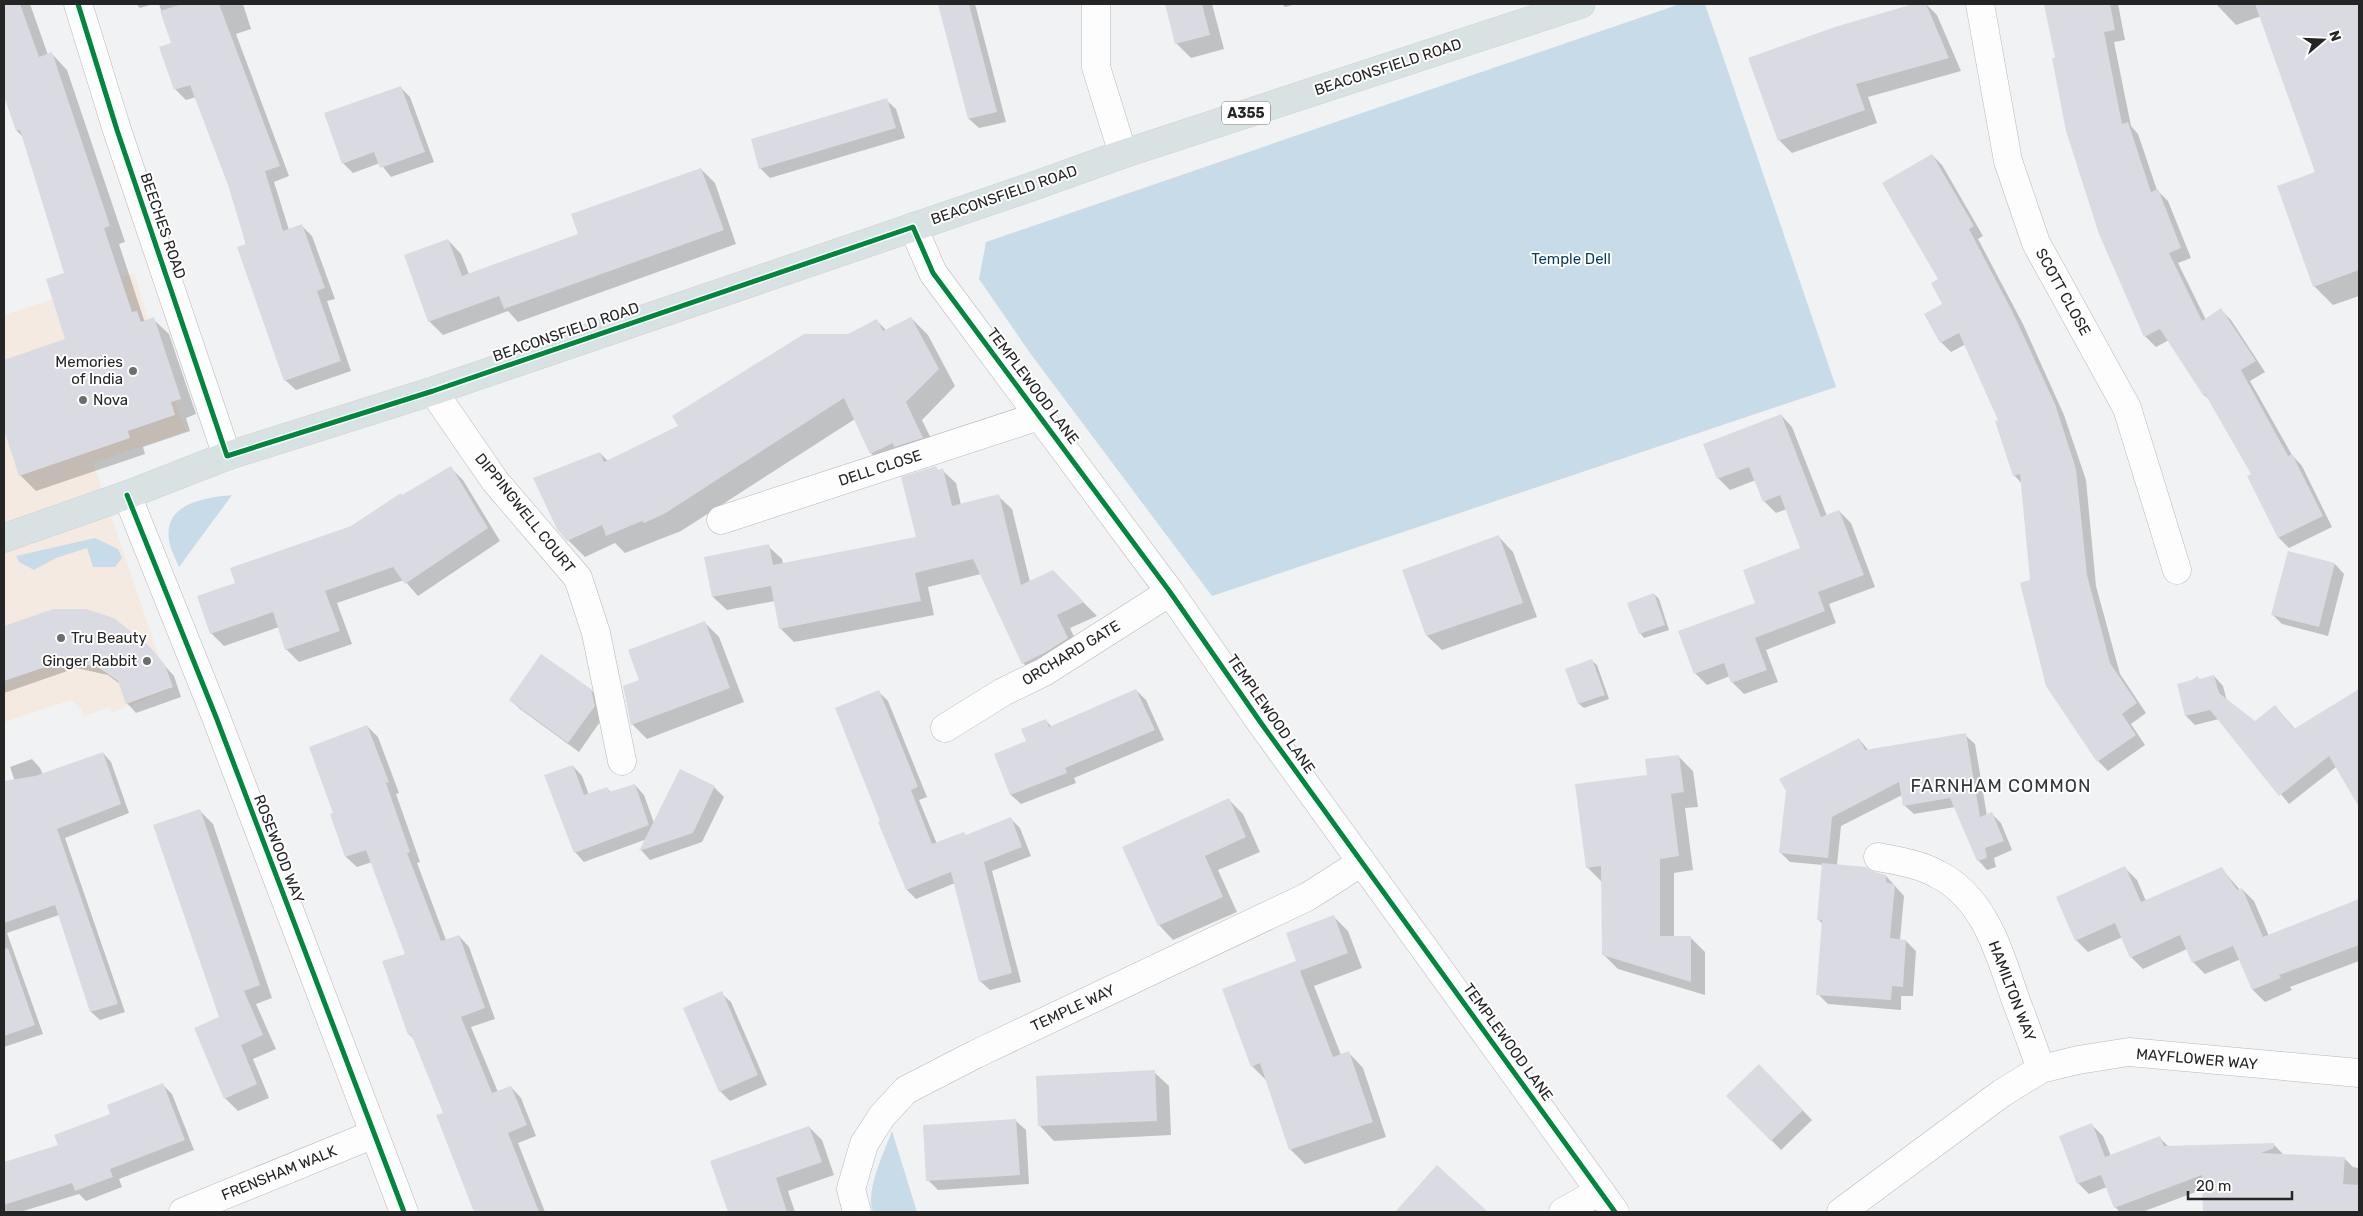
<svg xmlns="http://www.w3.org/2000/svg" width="2363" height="1216" font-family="Rubik,sans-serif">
<rect width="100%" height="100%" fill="#f1f2f3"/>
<!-- commercial -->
<path fill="#f4eae1" d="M134,273L169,387L186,431L93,463L170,689L112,713L110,707L84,716L81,709L71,700L4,722V315Z"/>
<!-- green -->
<g fill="#c8dbe9">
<path d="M1680,4H1705L1836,387L1212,596L1030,353L979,279L986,242Z"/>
<path d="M232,495L179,567C176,560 172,552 170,545C160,504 202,498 232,495Z"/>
<path d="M95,538L118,549L122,558L115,567H93L87,548L56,558L34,570L19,562L16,556Z"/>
<path d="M892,1131L917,1212H873C865,1190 884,1153 892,1131Z"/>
</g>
<!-- shadow -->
<g fill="#0003">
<path d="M4,4H30L48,55L52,54L67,70L125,242L119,244L144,320L146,321L153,319L169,334L196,414L186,418L190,431L143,447L145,454L36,491L20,475L4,427V361L66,340V274L23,137L17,131L4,90Z"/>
<path d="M136,4H153L140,8Z"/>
<path d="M159,4H243L251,29L236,34L289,176L274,182L289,230L302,226L312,236L335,299L327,301L351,371L296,390L285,380L229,185L196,97L186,100L176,90L161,47L172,43Z"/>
<path d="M939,4H975L1006,122L979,128L969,119Z"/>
<path d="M1166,4H1212L1224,49L1191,58L1176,43Z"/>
<path d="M1282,4H1296L1285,7Z"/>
<path d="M1918,4H1926L1937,15L1961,71L1868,97L1877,123L1792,153L1779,140L1836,29Z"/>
<path d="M2045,4H2118L2125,40L2114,42L2131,126L2138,134L2157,190L2168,201L2191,258L2178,263L2206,320L2221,310L2231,320L2265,372L2250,381L2292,455L2302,466L2332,527L2289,548L2279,538L2253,474L2212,402L2204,395L2169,340L2156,347L2145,336L2056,59Z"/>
<path d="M2216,4H2359V296L2333,305L2314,286L2317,173L2261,16L2236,25Z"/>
<path d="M400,87L410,97L434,162L391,177L380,163L353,173L343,163Z"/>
<path d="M886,100L896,109L905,138L770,178L760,168Z"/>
<path d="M1932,155L1942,165L1983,236L1978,239L2023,324L2064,415L2086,480L2096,586L2120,674L2146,713L2131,724L2145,745L2108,771L2098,761L2031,581L2022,484L2014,475L2000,420L1966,344L1951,352L1941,342L1944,305Z"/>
<path d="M701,169L715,183L736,244L518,322L508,311L443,335L429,321L448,240L461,254L469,274L580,235Z"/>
<path d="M911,318L928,335L955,386L922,420L939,455L888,470L871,453L855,419L681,531L625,553L615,543L585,557L568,540L600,453L608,461L679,426L876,320L887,331Z"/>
<path d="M1781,415L1792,427L1827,516L1839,511L1851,523L1875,587L1829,604L1836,623L1766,650L1778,682L1744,694L1732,682L1730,676L1707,685L1695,673L1802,549L1787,509L1776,513L1764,501L1756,480L1730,490L1718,478Z"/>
<path d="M450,467L463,480L500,541L418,596L404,580L337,603L352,644L299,662L286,649L279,627L224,646L211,633L236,583L352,527Z"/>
<path d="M936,468L939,471L942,470L956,483L961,505L998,496L1012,509L1030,582L1052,571L1097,616L1070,628L1081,652L1036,677L1023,663L981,574L928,587L934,615L794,642L780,628L775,601L727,610L713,597L706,558L768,546L782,559L783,564L918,538Z"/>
<path d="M1499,537L1513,552L1537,617L1442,650L1427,636Z"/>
<path d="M2335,564L2344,574L2328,636L2282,624L2273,615Z"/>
<path d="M1654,594L1659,599L1669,630L1644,638L1640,633Z"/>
<path d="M53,610L148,647L174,676L181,697L136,713L127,703L120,684L108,675L76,668L4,693V628Z"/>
<path d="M704,622L719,637L744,702L647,739L632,724L641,681Z"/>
<path d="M1592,661L1597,665L1609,699L1584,708L1579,704L1566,670Z"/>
<path d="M2214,676L2223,686L2227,701L2255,723L2275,706L2295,729L2359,690V790L2355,792L2336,767L2289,804L2219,719L2195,725L2186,716L2178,685Z"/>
<path d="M591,690L601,700L604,716L579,752L520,709L510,700Z"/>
<path d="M1136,690L1146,700L1164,740L1074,778L1076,783L1021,804L1011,795L995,755L1028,742L1046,721L1052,727Z"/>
<path d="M879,692L888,701L927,797L919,800L937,844L967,836L1011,819L1020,828L1031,856L992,871L1021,982L990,990L980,981L955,883L916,899L907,890Z"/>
<path d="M367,726L378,737L399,793L396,794L420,862L417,863L446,940L459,936L469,947L495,1019L471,1027L498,1092L511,1087L521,1098L536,1136L518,1143L545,1212H476L438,1116L445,1113L414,1039L409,1034L407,954L372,862L357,867L346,857L335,813Z"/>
<path d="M1965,735L1975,744L1987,816L1992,814L2001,823L2012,850L1994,858L1996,867L1987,870L1978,860L1955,807L1914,814L1904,805L1902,795L1841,826L1837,865L1886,876L1904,896L1900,940L1906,941L1916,951L1913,996H1901V1010L1828,1004L1818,994L1823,924L1818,919L1823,865L1790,862L1780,852L1859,739L1869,751Z"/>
<path d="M103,753L111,762L129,813L65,838L125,1012L100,1020L91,1012L59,915L7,933L43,1034L4,1047V839L31,829L10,767L32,759L40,768L43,775Z"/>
<path d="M1678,756L1693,771L1698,807L1685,808L1693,870L1674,873V937H1690L1705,952V995L1618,969L1603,954L1602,882L1587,867Z"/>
<path d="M573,766L582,776L589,795L607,788L611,793L635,785L644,795L654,823L714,787L724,797L702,842L650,860L641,850L647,839L584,862L575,852Z"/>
<path d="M1229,800L1243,814L1260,852L1218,870L1237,912L1173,940L1159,925Z"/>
<path d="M200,811L213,824L272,998L256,1004L276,1049L253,1059L269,1098L238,1111L225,1098L220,1018Z"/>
<path d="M2125,868L2137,880L2146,901L2222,869L2240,890L2242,889L2254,901L2269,936L2359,900V961L2290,987L2292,990L2265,1002L2253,990L2241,959L2205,974L2193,962L2187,949L2143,969L2131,957L2123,937L2088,952L2076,940Z"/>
<path d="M1333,916L1348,931L1362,968L1314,986L1341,1055L1349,1053L1363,1068L1386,1137L1305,1164L1290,1149L1267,1081L1252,1066L1298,962Z"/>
<path d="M721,993L731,1002L767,1085L730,1101L720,1091Z"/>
<path d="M1154,1072L1169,1086L1171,1135L1054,1141L1040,1126L1037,1077Z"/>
<path d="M1769,1075L1812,1120L1781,1150L1728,1096Z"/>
<path d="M162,1084L172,1094L194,1150L119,1179L122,1187L86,1201L79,1194L20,1212H4V1164L59,1146Z"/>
<path d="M1016,1121L1026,1130L1029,1184L938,1190L928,1180Z"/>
<path d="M2092,1125L2103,1136L2111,1156L2160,1138L2169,1147L2273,1144L2284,1155L2344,1158L2353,1167L2359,1168V1212H2205L2204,1189L2142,1212H2120L2115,1207L2107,1187L2089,1194L2078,1183Z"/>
<path d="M809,1127L822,1140L834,1175L788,1191L795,1212H731L712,1162Z"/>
<path d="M1437,1167L1480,1206L1485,1212H1397Z"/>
</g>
<!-- building -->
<g fill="#dadae2">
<path d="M4,4H20L39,57L52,52L110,226L104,228L132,312L137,311L141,322L154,317L181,399L171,402L175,415L128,431L130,438L19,476L4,430V360L65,339L46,279L64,273L20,130L16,131L4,96Z"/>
<path d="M182,4H219L280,166L265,171L283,231L302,224L325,288L317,291L341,361L284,381L237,247L246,244L228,185L190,85L174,90L159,47L171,43L160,11Z"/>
<path d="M938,4H969L997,112L968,119Z"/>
<path d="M1165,4H1202L1210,35L1175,44Z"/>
<path d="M1913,4H1926L1949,58L1856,84L1865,110L1778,141L1748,58L1835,27Z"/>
<path d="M2044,4H2110L2115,30L2104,32L2122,124L2128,122L2151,192L2158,189L2181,248L2169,253L2202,321L2221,308L2256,361L2241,370L2288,456L2292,454L2323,516L2278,538L2247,476L2251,474L2205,394L2203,395L2160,329L2144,337L2099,234L2066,131L2052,58H2055Z"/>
<path d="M2255,4H2359V270L2313,287L2277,186L2315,172Z"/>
<path d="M401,86L425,152L380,168L374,152L342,164L324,113Z"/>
<path d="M887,98L896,128L759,169L751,139Z"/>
<path d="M1932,154L1974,226L1969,229L2013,313L2055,404L2076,469L2087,575L2110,663L2137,703L2122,714L2136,735L2097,762L2046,686L2020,583L2030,580L2020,474L2013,476L1995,421L1998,420L1959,333L1940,343L1924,314L1942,304L1931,283L1938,279L1882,183Z"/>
<path d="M701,168L724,230L504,309L499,296L428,322L404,255L448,239L462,276L578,234L571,214Z"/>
<path d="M911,317L939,369L906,402L923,438L894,447L893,443L870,454L844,398L664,514L644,523L642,521L606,536L602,525L567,541L557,529L533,478L600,452L604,462L678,426L672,416L804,334H848L877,319L883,331Z"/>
<path d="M1781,414L1821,517L1839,510L1864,575L1818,592L1825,611L1755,638L1767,670L1731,683L1724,663L1694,674L1678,631L1755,603L1743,570L1800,548L1780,495L1763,502L1749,467L1717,479L1703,444Z"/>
<path d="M451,466L488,528L405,584L393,567L325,591L340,631L285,650L273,612L210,634L197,596L235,583L230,568L351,526L401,493L402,495Z"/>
<path d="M936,466L938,470L943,468L952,506L999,494L1021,585L1053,570L1084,602L1057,615L1068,638L1046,652L1022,664L973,559L915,573L921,601L779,629L771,586L712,597L704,557L769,544L773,565L916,537L901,477Z"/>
<path d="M1499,535L1523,603L1426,636L1402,570Z"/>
<path d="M2288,551L2335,563L2319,627L2271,615Z"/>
<path d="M1654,593L1665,625L1639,634L1627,603Z"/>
<path d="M53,609H86L114,618L149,646L165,665L173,687L126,704L118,681L98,667L66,660L4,681V626Z"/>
<path d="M705,621L730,688L631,725L623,686L639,680L628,650Z"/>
<path d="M541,654L591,689L595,706L568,743L509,700Z"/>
<path d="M1592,659L1605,695L1578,704L1565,669Z"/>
<path d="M2214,675L2219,693L2255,721L2275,705L2294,729L2359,689V807L2329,756L2279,796L2210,710L2185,716L2177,684L2192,680L2197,676L2200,679Z"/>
<path d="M1136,689L1155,730L1065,768L1067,773L1010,795L994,754L1026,741L1021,729L1046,719L1049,727Z"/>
<path d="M879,690L918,787L911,790L932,844L964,832L966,835L1011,817L1022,847L984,862L1012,973L979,982L951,872L906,890L878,822L880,821L835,708Z"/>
<path d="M367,725L389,782L386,783L410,852L407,853L441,941L459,935L485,1008L461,1017L492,1093L511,1086L527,1125L508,1133L539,1212H474L436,1115L443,1113L411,1034L408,1035L382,961L405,954L366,850L345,857L330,814L333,813L309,747Z"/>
<path d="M1966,733L1980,817L1992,812L2004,841L1985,848L1987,858L1977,861L1950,798L1903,806L1899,782L1832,817L1828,858L1779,853L1786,791L1779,779L1859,738L1865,750Z"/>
<path d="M103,752L121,804L57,829L118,1004L90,1012L55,905L4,923V781L35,776Z"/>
<path d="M1679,755L1684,792L1671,794L1679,856L1660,859V936H1691V982L1602,955L1601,866L1586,868L1575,784L1647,775L1645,759Z"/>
<path d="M573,765L584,795L607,787L609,792L635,784L649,825L574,853L544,775Z"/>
<path d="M680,769L715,786L693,833L639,851Z"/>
<path d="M1229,798L1246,837L1205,856L1223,897L1158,926L1122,847Z"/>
<path d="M200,809L260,985L244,991L263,1035L241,1045L257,1084L224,1099L194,1028L219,1017L153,825Z"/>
<path d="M1822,863L1866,867L1875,872L1886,875V882L1895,885L1890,938L1906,940L1903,987L1892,986L1891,1000L1816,995L1822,920H1817Z"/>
<path d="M2125,866L2141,902L2222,867L2237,890L2242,888L2263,937L2359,899V945L2279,975L2281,978L2252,990L2233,946L2192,963L2180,935L2130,958L2115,923L2075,941L2056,897Z"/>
<path d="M1334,915L1348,953L1300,971L1333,1057L1349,1051L1373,1122L1289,1150L1260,1063L1251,1067L1222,989L1296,961L1286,933Z"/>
<path d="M8,948L35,1025L4,1036V949Z"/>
<path d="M722,991L758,1075L719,1092L683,1008Z"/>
<path d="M1759,1064L1803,1110L1771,1141L1726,1096Z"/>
<path d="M1155,1070L1157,1121L1038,1126L1036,1076Z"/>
<path d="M163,1083L185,1140L110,1169L113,1177L75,1191L72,1183L4,1205V1162L58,1145L54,1135L110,1114L107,1105Z"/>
<path d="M1016,1119L1020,1175L926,1181L923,1125Z"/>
<path d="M2092,1123L2105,1157L2160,1136L2164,1146L2274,1143V1148L2261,1153L2345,1157L2343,1184L2359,1185V1212H2203L2202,1175L2114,1208L2101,1175L2077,1184L2059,1136Z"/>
<path d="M809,1126L822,1162L776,1178L787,1212H728L710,1161Z"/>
<path d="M1437,1165L1488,1212H1395Z"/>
</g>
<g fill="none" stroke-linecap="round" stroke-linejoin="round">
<!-- street casing -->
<g stroke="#b7b8b9" stroke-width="29">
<g id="street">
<path d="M78,4L117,130L227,456"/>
<path d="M1096,4V67L1123,154"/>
<path d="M1980,4L2008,161L2036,243L2127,408L2177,570"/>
<path d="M913,227L933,273L1170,592L1261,723L1615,1212"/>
<path d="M433,391L495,481L578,578L596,633L622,761"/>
<path d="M127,495L216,717L404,1212"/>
<path d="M721,520L1039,416"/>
<path d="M945,728L1003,692L1044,672L1170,592"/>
<path d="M1878,857C1898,861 1919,864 1937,874C1985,897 2000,955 2016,1001C2025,1024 2033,1047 2041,1069"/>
<path d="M183,1212L374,1134"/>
<path d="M857,1212L851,1189L864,1144L882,1116L906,1090L976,1054L1307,897L1362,862"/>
<path d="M1563,1212L1600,1191"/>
<path d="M1841,1212L2002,1093L2041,1069L2078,1060L2129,1052L2359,1073"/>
</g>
</g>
<!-- primary casing -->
<g stroke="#cfcfd0" stroke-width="29">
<path id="primary" d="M4,538L127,495L227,456L433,391L1028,188L1123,154L1581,4"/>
</g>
<!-- street -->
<use href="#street" stroke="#fdfdfd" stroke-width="28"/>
<!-- primary -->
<use href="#primary" stroke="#d9e2e3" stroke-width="28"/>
<!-- cycleway casing -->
<g stroke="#fff" stroke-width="8">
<g id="cycleway">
<path d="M78,4L117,130L227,456L433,391L913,227L933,273L1170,592L1261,723L1615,1212"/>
<path d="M127,495L216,717L404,1212"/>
</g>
</g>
<!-- cycleway -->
<use href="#cycleway" stroke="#00873e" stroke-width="5"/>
</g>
<!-- markers -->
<g fill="#6c6d6e" stroke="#fff" stroke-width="2">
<circle cx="133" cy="371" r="5"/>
<circle cx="83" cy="400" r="5"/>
<circle cx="61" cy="638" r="5"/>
<circle cx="147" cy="661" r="5"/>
</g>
<g text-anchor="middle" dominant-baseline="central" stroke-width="4" stroke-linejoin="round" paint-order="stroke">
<!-- shield labels -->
<rect fill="#fff" stroke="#666667" stroke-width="1" x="1222" y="101.5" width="48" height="23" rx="4"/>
<g font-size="14" font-weight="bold" fill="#252526">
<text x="1246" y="113">A355</text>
</g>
<!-- street labels -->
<g font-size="15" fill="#252526" stroke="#fff">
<text transform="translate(1388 67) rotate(-18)">BEACONSFIELD ROAD</text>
<text transform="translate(1004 195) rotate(-19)">BEACONSFIELD ROAD</text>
<text transform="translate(163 226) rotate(71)">BEECHES ROAD</text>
<text transform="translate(2063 292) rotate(61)">SCOTT CLOSE</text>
<text transform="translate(566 332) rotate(-19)">BEACONSFIELD ROAD</text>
<text transform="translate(1033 386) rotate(53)">TEMPLEWOOD LANE</text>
<text transform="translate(880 468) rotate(-18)">DELL CLOSE</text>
<text transform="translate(525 513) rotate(51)">DIPPINGWELL COURT</text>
<text transform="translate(1071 653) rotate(-31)">ORCHARD GATE</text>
<text transform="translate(1271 714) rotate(55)">TEMPLEWOOD LANE</text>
<text transform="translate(279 849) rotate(69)">ROSEWOOD WAY</text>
<text transform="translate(2012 991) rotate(69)">HAMILTON WAY</text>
<text transform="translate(1073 1008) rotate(-25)">TEMPLE WAY</text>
<text transform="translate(1508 1042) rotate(54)">TEMPLEWOOD LANE</text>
<text transform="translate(2197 1059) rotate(5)">MAYFLOWER WAY</text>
<text transform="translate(279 1173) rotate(-22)">FRENSHAM WALK</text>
</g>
<!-- park labels -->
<g font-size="15" fill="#003d5f" stroke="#fff">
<text x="1571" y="259">Temple Dell</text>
</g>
<!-- poi labels -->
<g font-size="15" fill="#252526" stroke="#fff" text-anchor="end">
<text x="123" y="362">Memories<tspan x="123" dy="17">of India</tspan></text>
<text x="93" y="400" text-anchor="start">Nova</text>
<text x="71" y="638" text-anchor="start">Tru Beauty</text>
<text x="137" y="661">Ginger Rabbit</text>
</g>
<!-- quarter labels -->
<g font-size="18" letter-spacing="1" fill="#343637" stroke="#fff">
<text x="2001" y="786">FARNHAM COMMON</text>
</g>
</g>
<!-- border -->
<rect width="2363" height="1216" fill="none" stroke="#252526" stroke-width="10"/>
<!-- north arrow -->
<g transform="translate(2323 40) rotate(71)" stroke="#ffffff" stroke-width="4" paint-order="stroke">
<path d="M0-4L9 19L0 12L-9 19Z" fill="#252526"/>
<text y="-8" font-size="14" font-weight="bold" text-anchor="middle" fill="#252526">N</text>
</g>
<!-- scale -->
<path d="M2188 1191v8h104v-8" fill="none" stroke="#252526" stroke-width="2.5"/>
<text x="2196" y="1191" font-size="15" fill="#252526" stroke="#ffffff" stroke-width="4" paint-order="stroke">20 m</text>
</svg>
